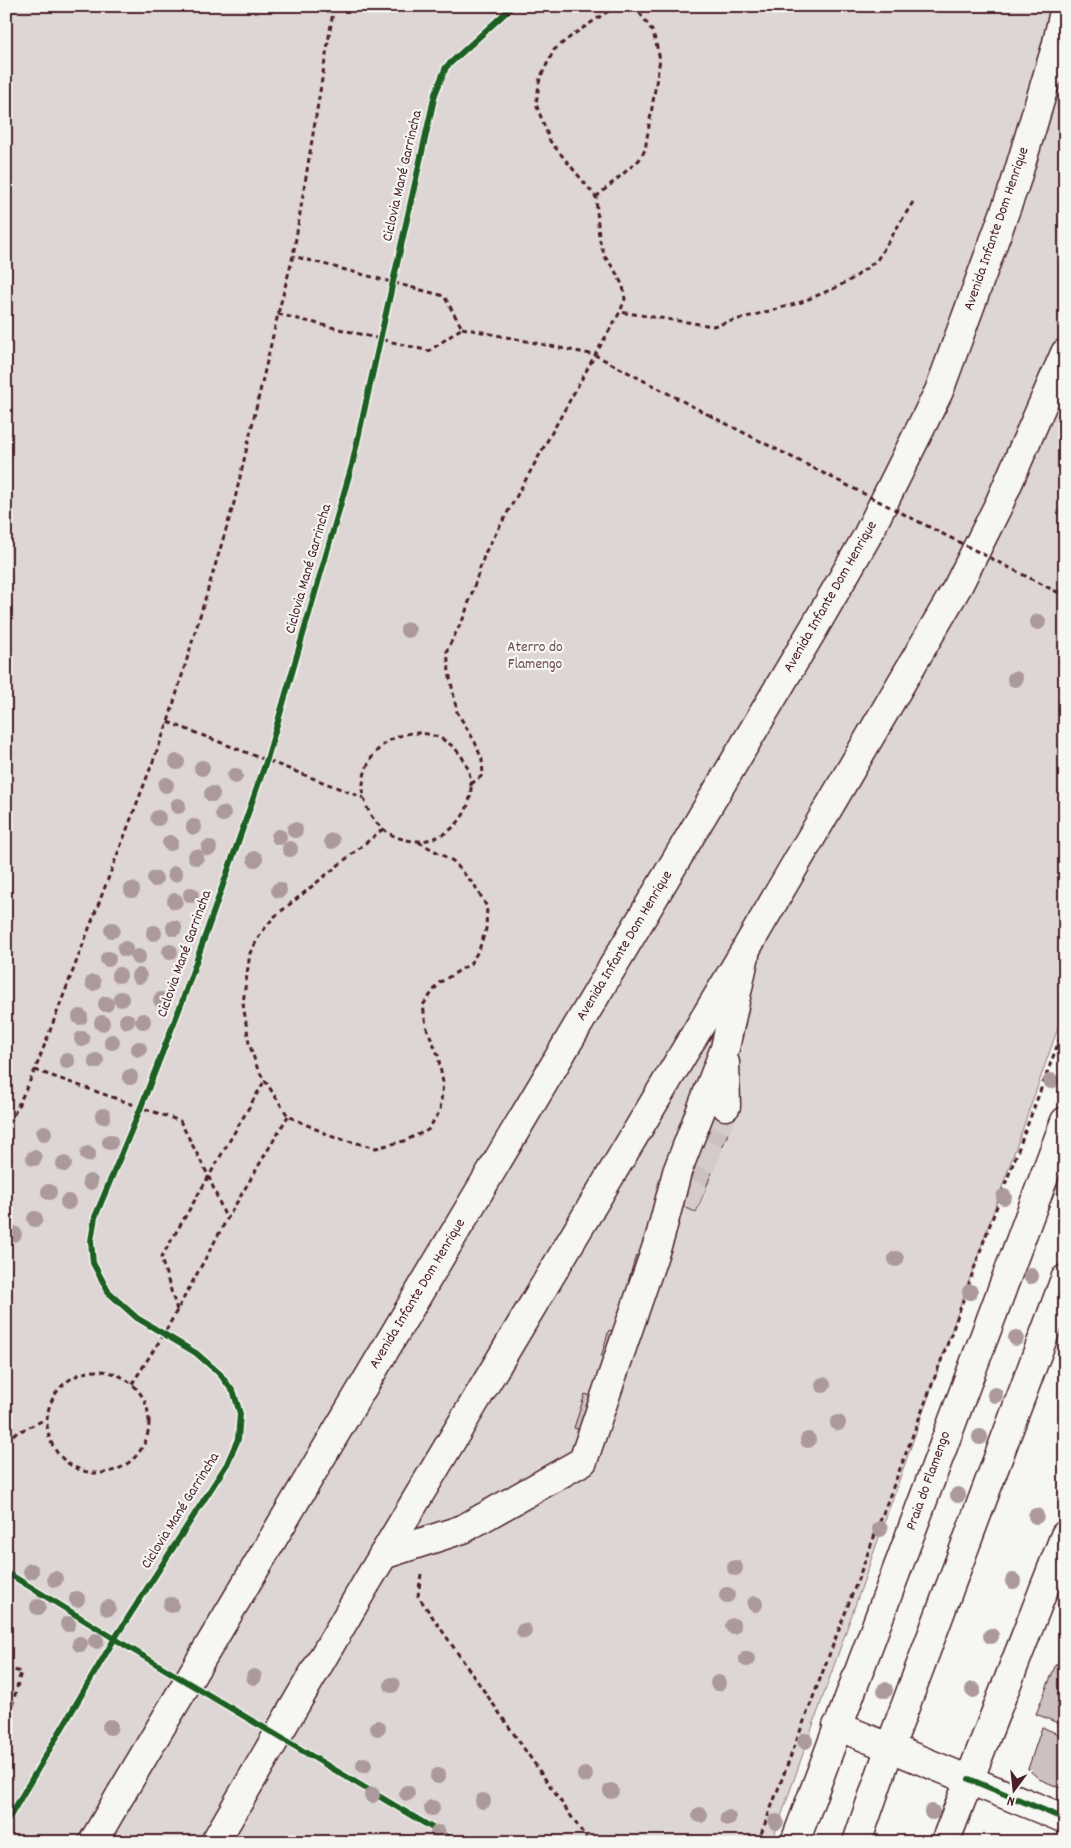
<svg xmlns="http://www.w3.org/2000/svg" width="1071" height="1848" font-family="Dekko,sans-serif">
<rect width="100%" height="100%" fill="#f6f6f2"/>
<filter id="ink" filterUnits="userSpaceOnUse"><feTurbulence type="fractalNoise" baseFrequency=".02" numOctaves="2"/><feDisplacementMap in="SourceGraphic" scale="10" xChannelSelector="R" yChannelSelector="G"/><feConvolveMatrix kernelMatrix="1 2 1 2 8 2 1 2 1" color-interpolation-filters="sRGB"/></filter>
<g filter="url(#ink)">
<!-- green -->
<path fill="#ddd6d5" stroke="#947a80" d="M6,6H1065V1008L772,1842H6Z"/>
<!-- building -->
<g fill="#ccc1c0" stroke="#4a1f2b">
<path d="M715,1102L737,1111L696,1212L674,1203Z"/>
<path d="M636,1255L649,1259L640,1286L628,1282Z"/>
<path d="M609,1330L622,1335L615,1360L601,1357Z"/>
<path d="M585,1394L599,1399L587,1432L574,1428Z"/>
<path d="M1056,1664L1065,1667V1726L1036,1714Z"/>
<path d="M1042,1727L1065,1737V1790L1039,1779L1028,1769Z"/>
</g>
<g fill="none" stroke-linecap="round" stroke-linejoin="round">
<!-- minor-tunnel -->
<path stroke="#d4cbca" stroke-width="28" stroke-dasharray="28 14" stroke-linecap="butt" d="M683,1206L726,1106"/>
<!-- minor casing -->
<g stroke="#4a1f2b" stroke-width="31">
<g id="minor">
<path d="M725,1063L726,1106"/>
<path d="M383,1555L463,1529L583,1461L660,1237L677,1172L725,1048L745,955"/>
<path d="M837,1726L1065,1819"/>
<path d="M945,1842L1065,1535"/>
</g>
</g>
<!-- major casing -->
<g stroke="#4a1f2b" stroke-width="31">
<g id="major">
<path d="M795,1842L1065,1121"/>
<path d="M857,1842L890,1747L1065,1279"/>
</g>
</g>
<!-- highway casing -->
<g stroke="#4a1f2b" stroke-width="31">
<g id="highway">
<path d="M281,1525L814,628L866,538L939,391L1015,184L1056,47L1065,7"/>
<path d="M367,1582L746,949L958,586L999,504L1065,353"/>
<path d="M93,1842L121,1794"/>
</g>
</g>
<!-- path -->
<g stroke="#4a1f2b" stroke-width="3" stroke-dasharray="5 4" stroke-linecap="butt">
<path d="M616,6L574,34L554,50L540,78L536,104L550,141L596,197L599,238L605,257L614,269L623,286L625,299L620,312"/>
<path d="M596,197L639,160L645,150L660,59L653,32L635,6"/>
<path d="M278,314L429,351L462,328L444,296L293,256"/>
<path d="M462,328L595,355L709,415"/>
<path d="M168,722L364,798"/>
<circle cx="417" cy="787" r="54"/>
<path d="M471,784L483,775L482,760L475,742L457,712L449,672L447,650L464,617L485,553L595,355L620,312L713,326L799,303L835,288L854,278L877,260L913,202"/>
<path d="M383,829L274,917L261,933L250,953L243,1003L249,1043L258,1070L288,1116L333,1137L376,1148L404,1141L428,1130L440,1111L443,1083L438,1055L426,1026L423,1005L439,983L470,964L479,950L486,929L487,907L475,886L453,861L417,841"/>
<path d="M35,1070L180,1121L208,1175L226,1218"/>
<path d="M6,1131L35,1070L168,722L234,503L278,314L293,256L334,6"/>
<path d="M177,1310L161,1258L265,1080"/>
<circle cx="98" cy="1422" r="51"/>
<path d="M132,1384L164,1334L227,1219L288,1116"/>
<path d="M6,1440L8,1437L46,1419"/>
<path d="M6,1572L164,1668"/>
<path d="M421,1574L418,1596L589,1842"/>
<path d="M6,1668L21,1672L6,1729"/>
<path d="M212,1696L254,1721"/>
<path d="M302,1750L456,1842"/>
<path d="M758,1842L952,1332L982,1246L1065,1025"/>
</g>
<!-- minor -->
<use href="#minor" stroke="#f6f6f2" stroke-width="28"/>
<!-- major -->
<use href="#major" stroke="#f6f6f2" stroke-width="28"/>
<!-- highway -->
<use href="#highway" stroke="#f6f6f2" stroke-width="28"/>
<!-- highway-bridge casing -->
<g stroke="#4a1f2b" stroke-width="31" stroke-linecap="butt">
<g id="highway-bridge">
<path d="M121,1794L281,1525"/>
<path d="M215,1842L367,1582"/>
</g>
</g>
<!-- path-bridge -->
<path stroke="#4a1f2b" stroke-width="3" stroke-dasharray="5 4" stroke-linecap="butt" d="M709,415L1065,596"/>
<!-- highway-bridge -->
<use href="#highway-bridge" stroke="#f6f6f2" stroke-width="28"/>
<!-- cycleway casing -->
<g stroke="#f6f6f2" stroke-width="9">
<g id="cycleway">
<path d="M6,1572L133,1650L456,1842"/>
<path d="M969,1779L1065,1819"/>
<path d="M6,1823L115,1638L227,1464L238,1439L240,1414L234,1393L220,1374L196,1353L137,1318L109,1293L93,1263L91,1241L95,1217L141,1107L182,1002L267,759L352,465L435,94L446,67L513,6"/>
</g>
</g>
<!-- cycleway -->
<use href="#cycleway" stroke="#1b5e20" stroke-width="6"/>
</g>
<!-- trees -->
<g fill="#ac999c">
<circle cx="1038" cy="622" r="8"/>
<circle cx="408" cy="630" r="8"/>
<circle cx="1015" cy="679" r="8"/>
<circle cx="177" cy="762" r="8"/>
<circle cx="202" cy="768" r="8"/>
<circle cx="235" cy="776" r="8"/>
<circle cx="166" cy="785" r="8"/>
<circle cx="212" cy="794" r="8"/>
<circle cx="178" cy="806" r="8"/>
<circle cx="223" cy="814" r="8"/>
<circle cx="158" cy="818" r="8"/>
<circle cx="194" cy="827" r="8"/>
<circle cx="295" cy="830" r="8"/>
<circle cx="279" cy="837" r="8"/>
<circle cx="332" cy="841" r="8"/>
<circle cx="170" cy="843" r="8"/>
<circle cx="209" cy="848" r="8"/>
<circle cx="290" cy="849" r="8"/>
<circle cx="196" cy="857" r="8"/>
<circle cx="255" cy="859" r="8"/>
<circle cx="175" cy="874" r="8"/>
<circle cx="155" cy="879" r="8"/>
<circle cx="132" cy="890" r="8"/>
<circle cx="279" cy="890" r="8"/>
<circle cx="191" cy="895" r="8"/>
<circle cx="175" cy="901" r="8"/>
<circle cx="174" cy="928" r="8"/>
<circle cx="112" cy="930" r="8"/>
<circle cx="154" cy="933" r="8"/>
<circle cx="125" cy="949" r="8"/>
<circle cx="170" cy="952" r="8"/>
<circle cx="138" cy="957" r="8"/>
<circle cx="108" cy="959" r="8"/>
<circle cx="119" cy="975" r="8"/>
<circle cx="139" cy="976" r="8"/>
<circle cx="93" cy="983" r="8"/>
<circle cx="121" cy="999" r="8"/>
<circle cx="161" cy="1000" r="8"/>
<circle cx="106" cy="1004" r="8"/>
<circle cx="80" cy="1017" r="8"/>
<circle cx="127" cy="1021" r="8"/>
<circle cx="143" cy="1021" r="8"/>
<circle cx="102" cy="1023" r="8"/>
<circle cx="82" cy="1039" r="8"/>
<circle cx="112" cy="1042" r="8"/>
<circle cx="139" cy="1049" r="8"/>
<circle cx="67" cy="1061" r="8"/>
<circle cx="96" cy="1061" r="8"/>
<circle cx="130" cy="1077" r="8"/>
<circle cx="1051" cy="1081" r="8"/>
<circle cx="103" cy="1116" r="8"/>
<circle cx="44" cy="1133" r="8"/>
<circle cx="110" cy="1142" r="8"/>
<circle cx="88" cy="1154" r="8"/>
<circle cx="34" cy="1158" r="8"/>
<circle cx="64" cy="1164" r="8"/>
<circle cx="90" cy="1182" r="8"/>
<circle cx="49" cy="1192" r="8"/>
<circle cx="1004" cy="1197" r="8"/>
<circle cx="68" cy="1202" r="8"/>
<circle cx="35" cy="1219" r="8"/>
<circle cx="14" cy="1234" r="8"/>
<circle cx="896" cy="1259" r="8"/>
<circle cx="1031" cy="1276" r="8"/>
<circle cx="970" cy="1292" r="8"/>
<circle cx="1016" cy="1338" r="8"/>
<circle cx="823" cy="1385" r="8"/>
<circle cx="995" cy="1395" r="8"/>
<circle cx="838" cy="1423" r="8"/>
<circle cx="980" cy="1437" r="8"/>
<circle cx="808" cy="1440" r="8"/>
<circle cx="958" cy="1495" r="8"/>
<circle cx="1036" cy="1516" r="8"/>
<circle cx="880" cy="1529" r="8"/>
<circle cx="735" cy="1568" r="8"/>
<circle cx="31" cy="1571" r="8"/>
<circle cx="55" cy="1579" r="8"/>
<circle cx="1013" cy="1581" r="8"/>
<circle cx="727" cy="1595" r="8"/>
<circle cx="77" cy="1599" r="8"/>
<circle cx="755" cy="1604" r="8"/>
<circle cx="171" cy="1605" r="8"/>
<circle cx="38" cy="1607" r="8"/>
<circle cx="108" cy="1608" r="8"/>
<circle cx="68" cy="1624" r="8"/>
<circle cx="733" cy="1626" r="8"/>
<circle cx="524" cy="1631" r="8"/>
<circle cx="991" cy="1636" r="8"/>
<circle cx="96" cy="1641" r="8"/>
<circle cx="80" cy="1644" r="8"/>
<circle cx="747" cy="1659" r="8"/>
<circle cx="254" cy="1677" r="8"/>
<circle cx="718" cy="1683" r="8"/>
<circle cx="392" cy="1685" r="8"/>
<circle cx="885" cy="1690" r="8"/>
<circle cx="973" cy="1690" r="8"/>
<circle cx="110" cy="1727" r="8"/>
<circle cx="378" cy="1728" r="8"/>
<circle cx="805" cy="1741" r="8"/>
<circle cx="364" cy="1765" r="8"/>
<circle cx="585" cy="1775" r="8"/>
<circle cx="438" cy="1776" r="8"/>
<circle cx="611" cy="1791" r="8"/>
<circle cx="407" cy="1793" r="8"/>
<circle cx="372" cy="1795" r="8"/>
<circle cx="483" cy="1801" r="8"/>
<circle cx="432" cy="1808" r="8"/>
<circle cx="932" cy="1812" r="8"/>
<circle cx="700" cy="1815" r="8"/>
<circle cx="728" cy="1818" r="8"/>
<circle cx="776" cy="1822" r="8"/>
<circle cx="438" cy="1833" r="8"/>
</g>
</g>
<g text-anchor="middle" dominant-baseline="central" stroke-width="4.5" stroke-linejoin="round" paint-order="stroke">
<!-- street labels -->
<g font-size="15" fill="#4a1f2b" stroke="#f6f6f2">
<text transform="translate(403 176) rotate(-77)">Ciclovia Mané Garrincha</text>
<text transform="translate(997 229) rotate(-71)">Avenida Infante Dom Henrique</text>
<text transform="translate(309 569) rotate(-74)">Ciclovia Mané Garrincha</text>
<text transform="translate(831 597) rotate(-60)">Avenida Infante Dom Henrique</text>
<text transform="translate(625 946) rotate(-59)">Avenida Infante Dom Henrique</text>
<text transform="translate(185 954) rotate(-70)">Ciclovia Mané Garrincha</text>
<text transform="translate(418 1294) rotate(-59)">Avenida Infante Dom Henrique</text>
<text transform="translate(929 1481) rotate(-70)">Praia do Flamengo</text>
<text transform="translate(181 1511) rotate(-58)">Ciclovia Mané Garrincha</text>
</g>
<!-- park labels -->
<g font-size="15" fill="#6f4d56" stroke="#f6f6f2">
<text x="535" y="648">Aterro do<tspan x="535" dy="17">Flamengo</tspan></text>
</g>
</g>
<!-- margin -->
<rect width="1071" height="1848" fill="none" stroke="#f6f6f2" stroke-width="25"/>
<rect x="12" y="12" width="1046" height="1823" fill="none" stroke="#4a1f2b" stroke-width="2" filter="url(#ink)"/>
<!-- north arrow -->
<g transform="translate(1014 1790) rotate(195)" stroke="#f6f6f2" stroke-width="4" paint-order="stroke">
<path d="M0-4L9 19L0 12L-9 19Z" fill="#4a1f2b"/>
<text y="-8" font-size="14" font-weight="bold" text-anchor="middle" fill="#4a1f2b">N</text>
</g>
</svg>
